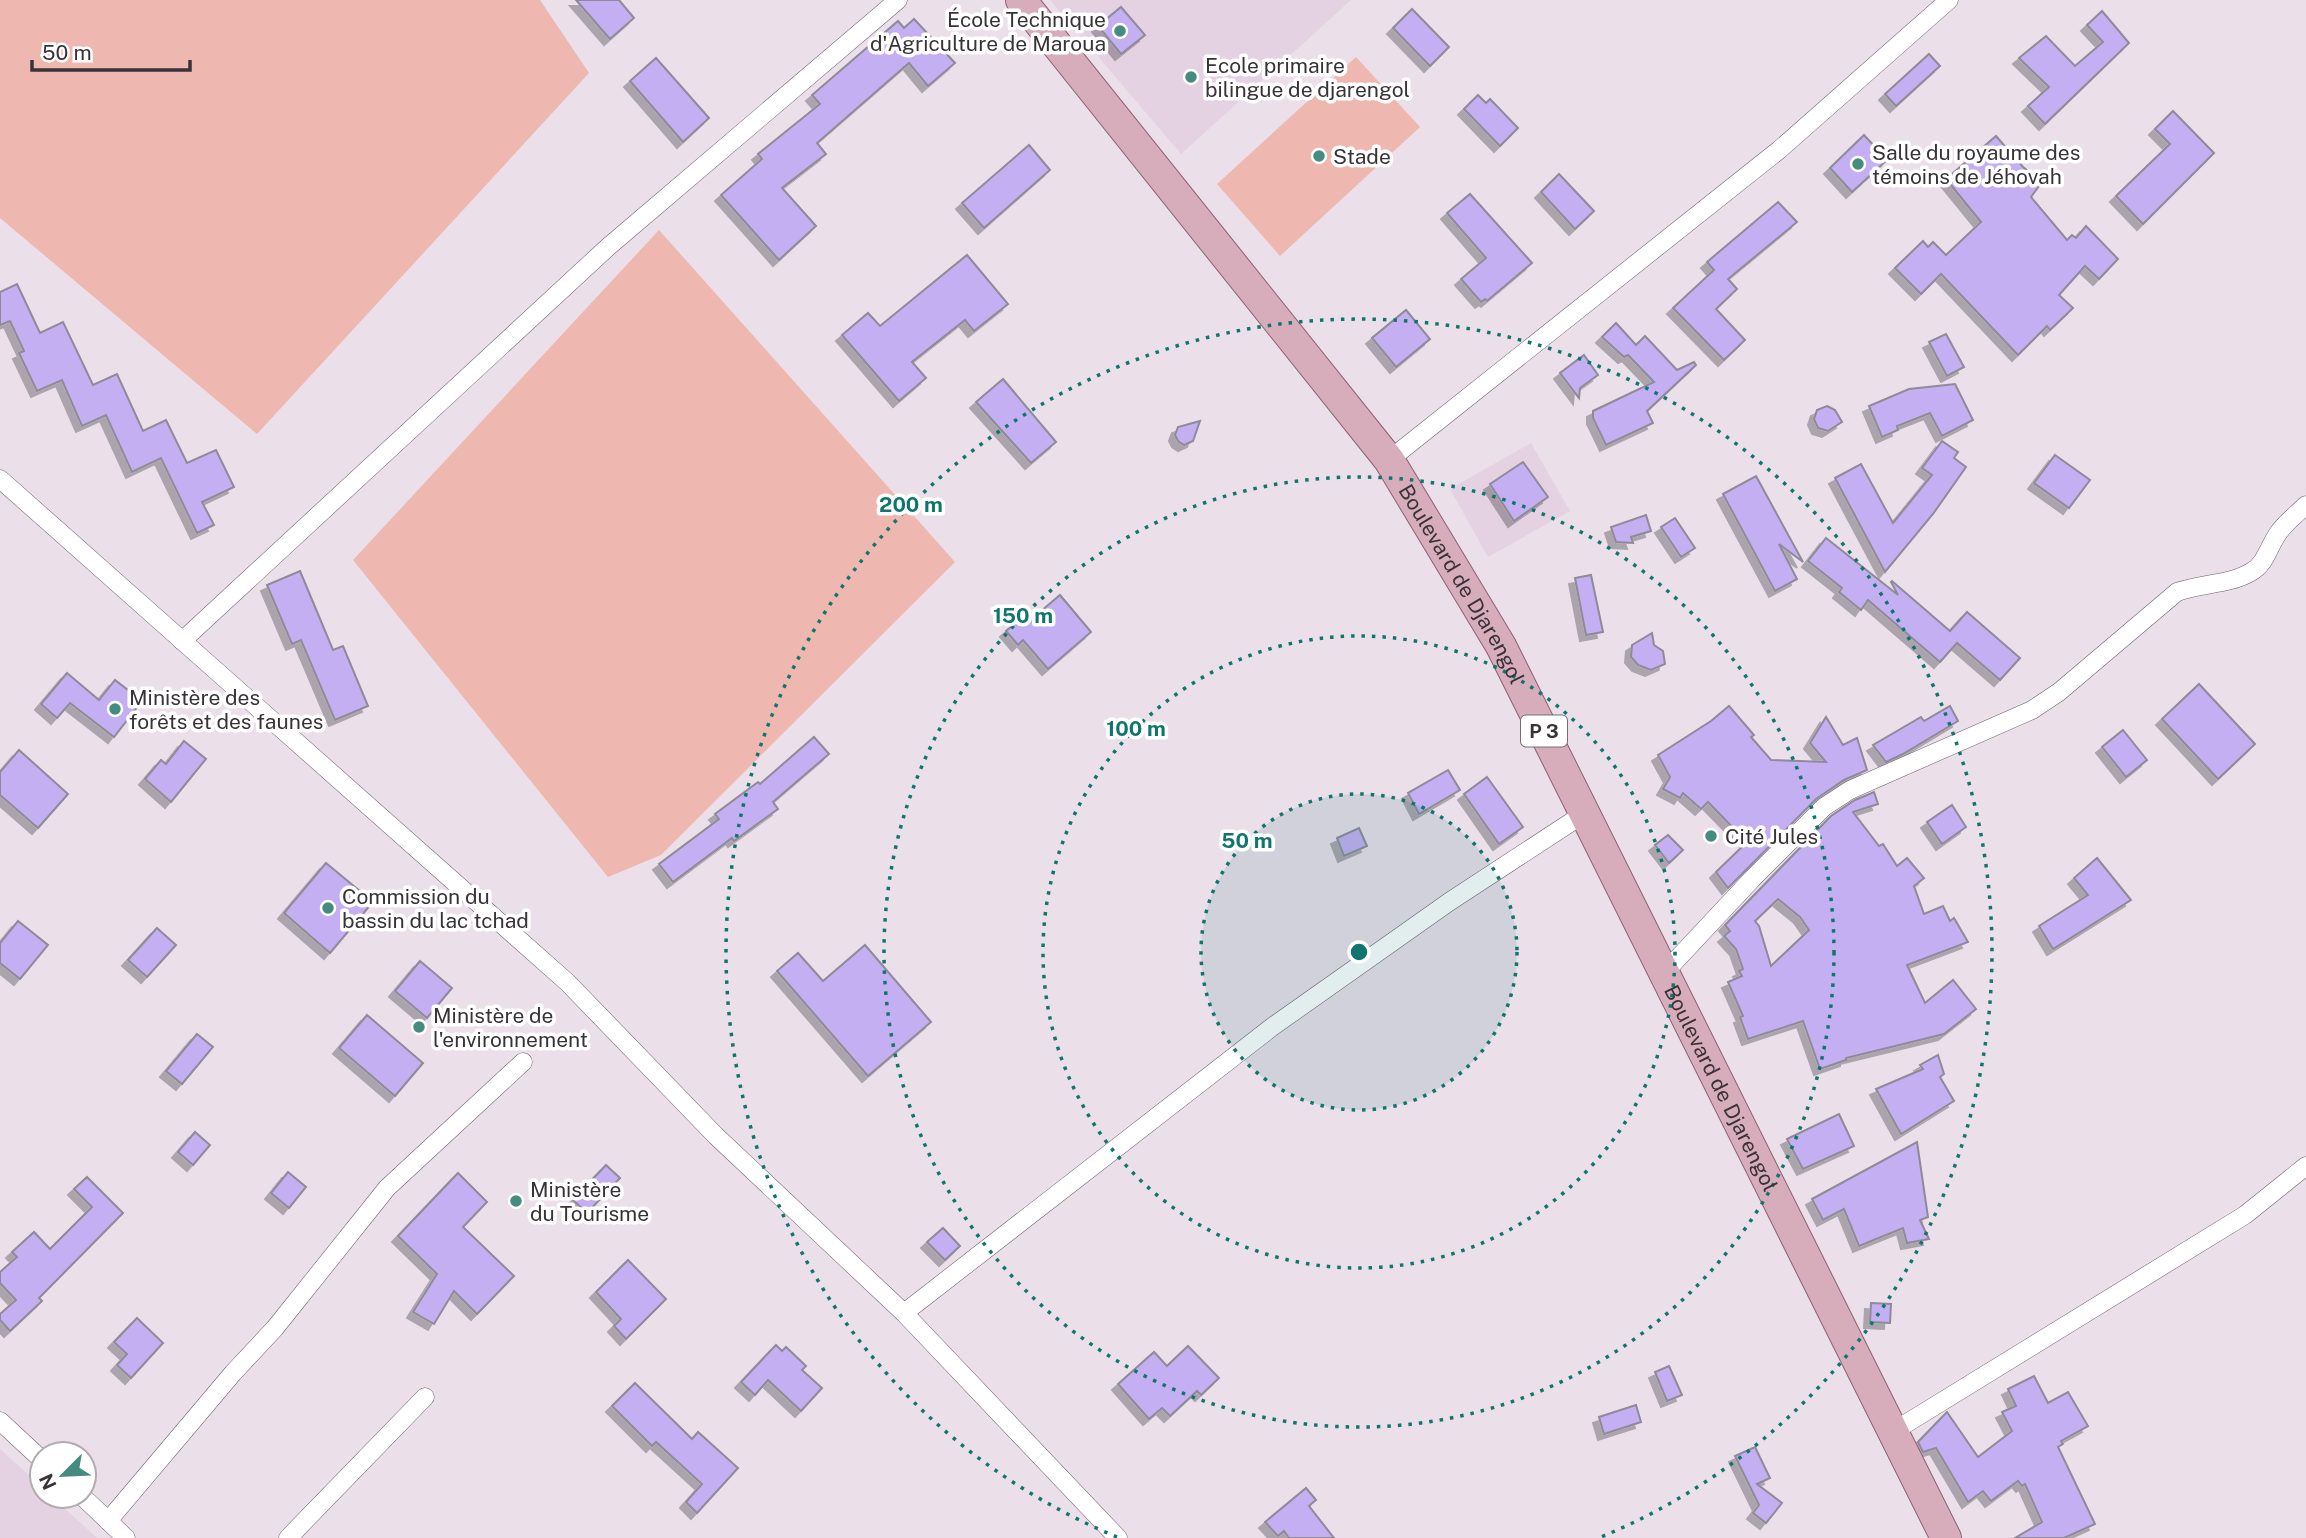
<svg xmlns="http://www.w3.org/2000/svg" width="2306" height="1538" font-family="'Public Sans',sans-serif">
<defs>
<filter id="shadow"><feDropShadow dx="-6" dy="6" stdDeviation="0" flood-color="#0004"/></filter>
</defs>
<rect width="100%" height="100%" fill="#ebdfea"/>
<!-- built -->
<g fill="#e4d2e3">
<path d="M1050,0H1351L1181,154Z"/>
<path d="M1531,443L1570,511L1488,557L1450,489Z"/>
<path d="M0,1449L42,1487V1496H51L97,1538H0Z"/>
</g>
<!-- green -->
<g fill="#eeb7b0">
<path d="M0,0H540L589,73L257,434L0,218Z"/>
<path d="M1356,57L1420,127L1280,256L1217,184Z"/>
<path d="M659,230L955,562L661,855L608,877L353,560Z"/>
</g>
<!-- building -->
<g fill="#c4aff2" stroke="#8e8a98" stroke-width="2" fill-rule="evenodd" filter="url(#shadow)">
<path d="M576,0H619L634,18L610,39Z"/>
<path d="M1121,7L1145,35L1121,54L1098,26Z"/>
<path d="M1412,9L1449,47L1430,66L1393,28Z"/>
<path d="M2102,11L2129,43L2045,124L2028,106L2049,87L2019,58L2046,36L2075,66L2103,42L2087,25Z"/>
<path d="M914,19L955,63L928,86L909,63L817,143L826,154L782,188L816,226L779,260L721,195L762,159L758,154L820,104L812,95L898,21L904,28Z"/>
<path d="M1929,54L1940,66L1896,106L1885,94Z"/>
<path d="M656,58L709,118L683,142L630,81Z"/>
<path d="M1478,95L1486,103L1490,99L1518,128L1500,146L1464,109Z"/>
<path d="M2173,111L2214,153L2143,224L2116,196L2170,144L2155,129Z"/>
<path d="M1864,135L1887,160L1852,192L1830,168Z"/>
<path d="M1996,136L2023,167L2042,182L2031,197L2067,240L2072,235L2076,238L2086,226L2118,259L2099,279L2085,266L2059,295L2073,308L2050,330L2047,326L2018,355L1941,274L1921,294L1895,268L1923,241L1928,247L1933,242L1946,255L1981,222L1946,179Z"/>
<path d="M1029,145L1050,170L984,228L962,203Z"/>
<path d="M1559,174L1594,211L1575,229L1541,192Z"/>
<path d="M1470,194L1532,263L1487,301L1485,299L1481,302L1461,279L1486,258L1447,213Z"/>
<path d="M1778,202L1797,222L1728,279L1737,289L1716,309L1745,340L1724,360L1673,308L1714,270L1707,262Z"/>
<path d="M967,255L1008,304L974,331L965,320L912,362L926,378L899,401L842,335L868,313L880,326Z"/>
<path d="M17,284L40,333L63,322L93,385L117,374L143,431L166,420L187,463L216,450L234,487L202,502L214,525L197,533L161,458L132,472L106,415L82,426L62,380L37,391L19,353L24,351L10,321L0,325V292Z"/>
<path d="M1406,310L1430,339L1396,367L1372,338Z"/>
<path d="M1616,323L1636,345L1645,336L1677,370L1694,362L1696,365L1647,411L1653,423L1606,445L1593,418V411L1654,382L1628,355L1624,357L1602,337Z"/>
<path d="M1946,334L1964,367L1947,376L1929,342Z"/>
<path d="M1584,355L1598,375L1580,388L1579,398L1560,373Z"/>
<path d="M1003,379L1056,442L1031,463L976,402Z"/>
<path d="M1955,384L1973,420L1942,436L1930,413L1897,426L1898,430L1882,437L1869,406L1909,389Z"/>
<path d="M1827,406L1835,410L1842,422L1828,431L1818,428L1814,419L1817,410Z"/>
<path d="M1200,421L1193,441L1184,445L1178,441L1175,435L1178,427Z"/>
<path d="M1942,441L1958,452L1954,458L1966,467L1933,514L1885,572L1835,478L1861,464L1893,523L1932,475L1922,468Z"/>
<path d="M2055,455L2090,480L2069,508L2034,483Z"/>
<path d="M1523,462L1548,497L1514,521L1490,484Z"/>
<path d="M1756,476L1803,562L1779,544L1797,579L1775,591L1723,494Z"/>
<path d="M1646,515L1651,531L1631,537L1633,543L1616,542L1611,527Z"/>
<path d="M1675,518L1695,548L1681,557L1661,527Z"/>
<path d="M1826,538L1898,595L1891,582L1892,581L1950,631L1967,612L2020,658L2000,680L1957,643L1940,662L1868,600L1861,610L1839,592L1842,588L1808,561Z"/>
<path d="M300,571L333,650L343,646L368,706L335,720L301,640L292,644L267,585Z"/>
<path d="M1591,575L1603,632L1586,635L1575,578Z"/>
<path d="M1060,595L1091,632L1048,669L1023,640L1018,645L1006,631L1028,613L1033,618Z"/>
<path d="M1652,633L1654,645L1663,651L1665,664L1651,670L1638,665L1631,657L1632,645Z"/>
<path d="M67,673L99,700L115,680L142,701L114,737L70,703L57,718L41,704Z"/>
<path d="M2199,684L2255,744L2218,779L2162,719Z"/>
<path d="M1729,706L1754,735L1751,737L1771,760L1826,762L1810,743L1826,717L1843,745L1857,738L1867,770L1844,780L1816,799L1728,888L1716,872L1747,842L1708,802L1701,809L1683,793L1680,798L1663,789L1670,777L1658,755L1711,721Z"/>
<path d="M1950,706L1958,721L1903,754L1886,762L1873,745L1921,717L1924,721Z"/>
<path d="M2123,730L2147,760L2126,777L2102,747Z"/>
<path d="M814,737L829,754L773,802L778,809L734,841L732,838L673,882L659,864L719,819L715,814L758,782L760,784Z"/>
<path d="M184,741L206,759L171,802L145,779L161,760L166,764Z"/>
<path d="M19,750L68,794L38,828L0,795V772Z"/>
<path d="M1448,770L1460,790L1419,814L1408,793Z"/>
<path d="M1487,777L1523,827L1499,844L1464,794Z"/>
<path d="M1874,792L1878,804L1853,812L1879,846L1883,844L1897,866L1907,858L1924,878L1914,886L1924,914L1943,906L1950,921L1954,918L1968,942L1907,965L1925,1003L1953,980L1976,1009L1944,1034L1846,1058V1060L1820,1069L1803,1021L1748,1039L1740,1017L1743,1016L1728,982L1742,976L1739,971L1743,969L1736,949L1724,936L1730,931L1725,925L1831,816L1855,800ZM1778,899L1800,917L1809,930L1771,966L1759,926L1755,921Z"/>
<path d="M1952,805L1966,827L1942,844L1927,822Z"/>
<path d="M1359,828L1367,846L1344,856L1337,838Z"/>
<path d="M1668,835L1683,850L1669,863L1655,845Z"/>
<path d="M2097,858L2131,900L2053,949L2039,926L2088,895L2074,878Z"/>
<path d="M326,863L373,902L330,953L284,913Z"/>
<path d="M18,921L48,945L20,979L0,963V943Z"/>
<path d="M157,928L176,945L147,977L128,960Z"/>
<path d="M865,945L931,1022L868,1076L777,971L798,953L823,981Z"/>
<path d="M420,961L452,988L427,1018L395,991Z"/>
<path d="M367,1015L423,1063L395,1096L339,1048Z"/>
<path d="M197,1034L213,1047L182,1084L166,1071Z"/>
<path d="M1938,1055L1944,1074L1940,1077L1954,1101L1901,1134L1876,1089L1923,1069L1920,1065Z"/>
<path d="M1839,1114L1854,1146L1803,1169L1787,1139Z"/>
<path d="M195,1132L210,1145L193,1165L178,1152Z"/>
<path d="M1917,1142L1928,1217L1920,1220L1929,1239L1907,1243L1903,1228L1859,1246L1844,1209L1823,1220L1812,1199Z"/>
<path d="M606,1165L620,1178L587,1213L573,1200Z"/>
<path d="M288,1172L306,1187L289,1208L271,1193Z"/>
<path d="M458,1173L487,1202L463,1227L514,1276L477,1314L454,1291L434,1324L413,1312L437,1274L398,1236Z"/>
<path d="M87,1177L123,1213L39,1298L42,1301L10,1331L0,1320V1314L16,1300L0,1283V1272L17,1257L12,1252L34,1232L50,1249L92,1207L74,1189Z"/>
<path d="M943,1228L960,1246L945,1260L927,1242Z"/>
<path d="M628,1260L666,1299L626,1339L614,1326L621,1319L596,1292Z"/>
<path d="M1871,1303L1891,1304L1890,1323L1870,1322Z"/>
<path d="M137,1318L163,1343L131,1378L117,1365L127,1354L114,1342Z"/>
<path d="M776,1345L782,1351L786,1347L806,1366L802,1370L822,1388L801,1411L768,1380L755,1395L741,1382Z"/>
<path d="M1188,1346L1219,1378L1201,1395L1197,1391L1170,1416L1162,1408L1149,1419L1118,1384L1154,1352L1167,1366Z"/>
<path d="M1669,1366L1682,1395L1667,1401L1655,1372Z"/>
<path d="M2034,1376L2048,1403L2068,1392L2088,1426L2061,1441L2063,1444L2058,1447L2095,1524L2064,1538H2015L2042,1522L2025,1484L2022,1486L2018,1481L1991,1501L1983,1491L1968,1502L1936,1448L1923,1452L1918,1442L1947,1412L1978,1457L2012,1431L2002,1412L2016,1406L2008,1389Z"/>
<path d="M635,1383L692,1439L698,1432L738,1468L697,1513L686,1502L702,1484L656,1442L652,1446L612,1406Z"/>
<path d="M1636,1405L1641,1422L1604,1434L1599,1417Z"/>
<path d="M1755,1447L1770,1478L1757,1484L1782,1503L1766,1523L1753,1513L1759,1505L1735,1456Z"/>
<path d="M1306,1488L1316,1500L1309,1506L1334,1538H1289L1284,1531L1278,1536L1265,1522Z"/>
</g>
<g fill="none" stroke-linecap="round" stroke-linejoin="round">
<!-- street casing -->
<g stroke="#6c616b" stroke-width="19">
<g id="street">
<path d="M1389,460L1779,150L1949,0"/>
<path d="M0,479L568,983L716,1136L904,1313L1118,1538"/>
<path d="M182,641L608,247L898,0"/>
<path d="M1664,973L1753,878L1824,807L1850,790L2032,710L2059,692L2177,592C2201,583 2229,585 2251,572C2266,564 2269,545 2279,532C2286,522 2297,514 2306,505"/>
<path d="M904,1313L1272,1027L1449,902L1585,813"/>
<path d="M0,1421L42,1460"/>
<path d="M1894,1431L2245,1215L2306,1166"/>
<path d="M82,1496L126,1538"/>
<path d="M108,1521L233,1373L275,1328L387,1188L523,1062"/>
<path d="M288,1538L425,1397"/>
</g>
</g>
<!-- primary casing -->
<g stroke="#8e5f70" stroke-width="32">
<g id="primary">
<path id="s1" d="M1021,0L1389,460L1501,646L1946,1538"/>
</g>
</g>
<!-- street -->
<use href="#street" stroke="#fff" stroke-width="18"/>
<!-- primary -->
<use href="#primary" stroke="#d7adbc" stroke-width="30"/>
</g>
<!-- distance rings -->
<circle cx="1359" cy="952" r="158" fill="#0f766e" fill-opacity=".12"/>
<g fill="none" stroke="#0f766e" stroke-width="3.5" stroke-dasharray="3.5 7">
<circle cx="1359" cy="952" r="158"/>
<circle cx="1359" cy="952" r="316"/>
<circle cx="1359" cy="952" r="475"/>
<path d="M1117 1537A633 633 0 1 1 1601 1537"/>
</g>
<!-- markers -->
<g fill="#468b80" stroke="#fff" stroke-width="2.5">
<circle cx="1120" cy="31" r="7"/>
<circle cx="1191" cy="77" r="7"/>
<circle cx="1319" cy="156" r="7"/>
<circle cx="1858" cy="164" r="7"/>
<circle cx="115" cy="709" r="7"/>
<circle cx="1711" cy="836" r="7"/>
<circle cx="328" cy="908" r="7"/>
<circle cx="419" cy="1027" r="7"/>
<circle cx="516" cy="1201" r="7"/>
</g>
<g text-anchor="middle" dominant-baseline="central" stroke-width="7" stroke-linejoin="round" paint-order="stroke">
<!-- shield labels -->
<rect fill="#fff" stroke="#747073" stroke-width="2" x="1521" y="715.5" width="46" height="31" rx="5"/>
<g font-size="19" font-weight="bold" fill="#383337">
<text x="1544" y="731">P 3</text>
</g>
<!-- poi labels -->
<g font-size="21" fill="#383337" stroke="#fff" text-anchor="start">
<text x="1106" y="19" text-anchor="end">École Technique<tspan x="1106" dy="24">d'Agriculture de Maroua</tspan></text>
<text x="1205" y="65">Ecole primaire<tspan x="1205" dy="24">bilingue de djarengol</tspan></text>
<text x="1872" y="152">Salle du royaume des<tspan x="1872" dy="24">témoins de Jéhovah</tspan></text>
<text x="1333" y="156">Stade</text>
<text x="129" y="697">Ministère des<tspan x="129" dy="24">forêts et des faunes</tspan></text>
<text x="1725" y="836">Cité Jules</text>
<text x="342" y="896">Commission du<tspan x="342" dy="24">bassin du lac tchad</tspan></text>
<text x="433" y="1015">Ministère de<tspan x="433" dy="24">l'environnement</tspan></text>
<text x="530" y="1189">Ministère<tspan x="530" dy="24">du Tourisme</tspan></text>
</g>
<!-- street labels -->
<g font-size="21" fill="#383337" stroke="#fff">
<text stroke="none"><textPath href="#s1" startOffset="733">Boulevard de Djarengol</textPath></text>
<text stroke="none"><textPath href="#s1" startOffset="1300">Boulevard de Djarengol</textPath></text>
</g>
</g>
<circle cx="1359" cy="952" r="10" fill="#0f766e" stroke="#fff" stroke-width="3.5"/>
<g font-size="21" text-anchor="middle" font-weight="bold" fill="#0f766e" stroke="#fff" stroke-width="7" stroke-linejoin="round" paint-order="stroke">
<text x="911" y="512">200 m</text>
<text x="1023" y="623">150 m</text>
<text x="1136" y="736">100 m</text>
<text x="1247" y="848">50 m</text>
</g>
<!-- north arrow -->
<g transform="translate(63 1475) rotate(246)"><circle r="33" fill="#ffffff" stroke="#afadaf" stroke-width="2"/>
<path d="M0-5L12 26L0 18L-12 26Z" fill="#468b80"/>
<text y="-10" font-size="19" font-weight="bold" text-anchor="middle" fill="#383337">N</text>
</g>
<!-- scale -->
<path d="M32 60v10h158v-10" fill="none" stroke="#383337" stroke-width="3.5"/>
<text x="42" y="60" font-size="21" fill="#383337" stroke="#ffffff" stroke-width="5" paint-order="stroke">50 m</text>
</svg>
